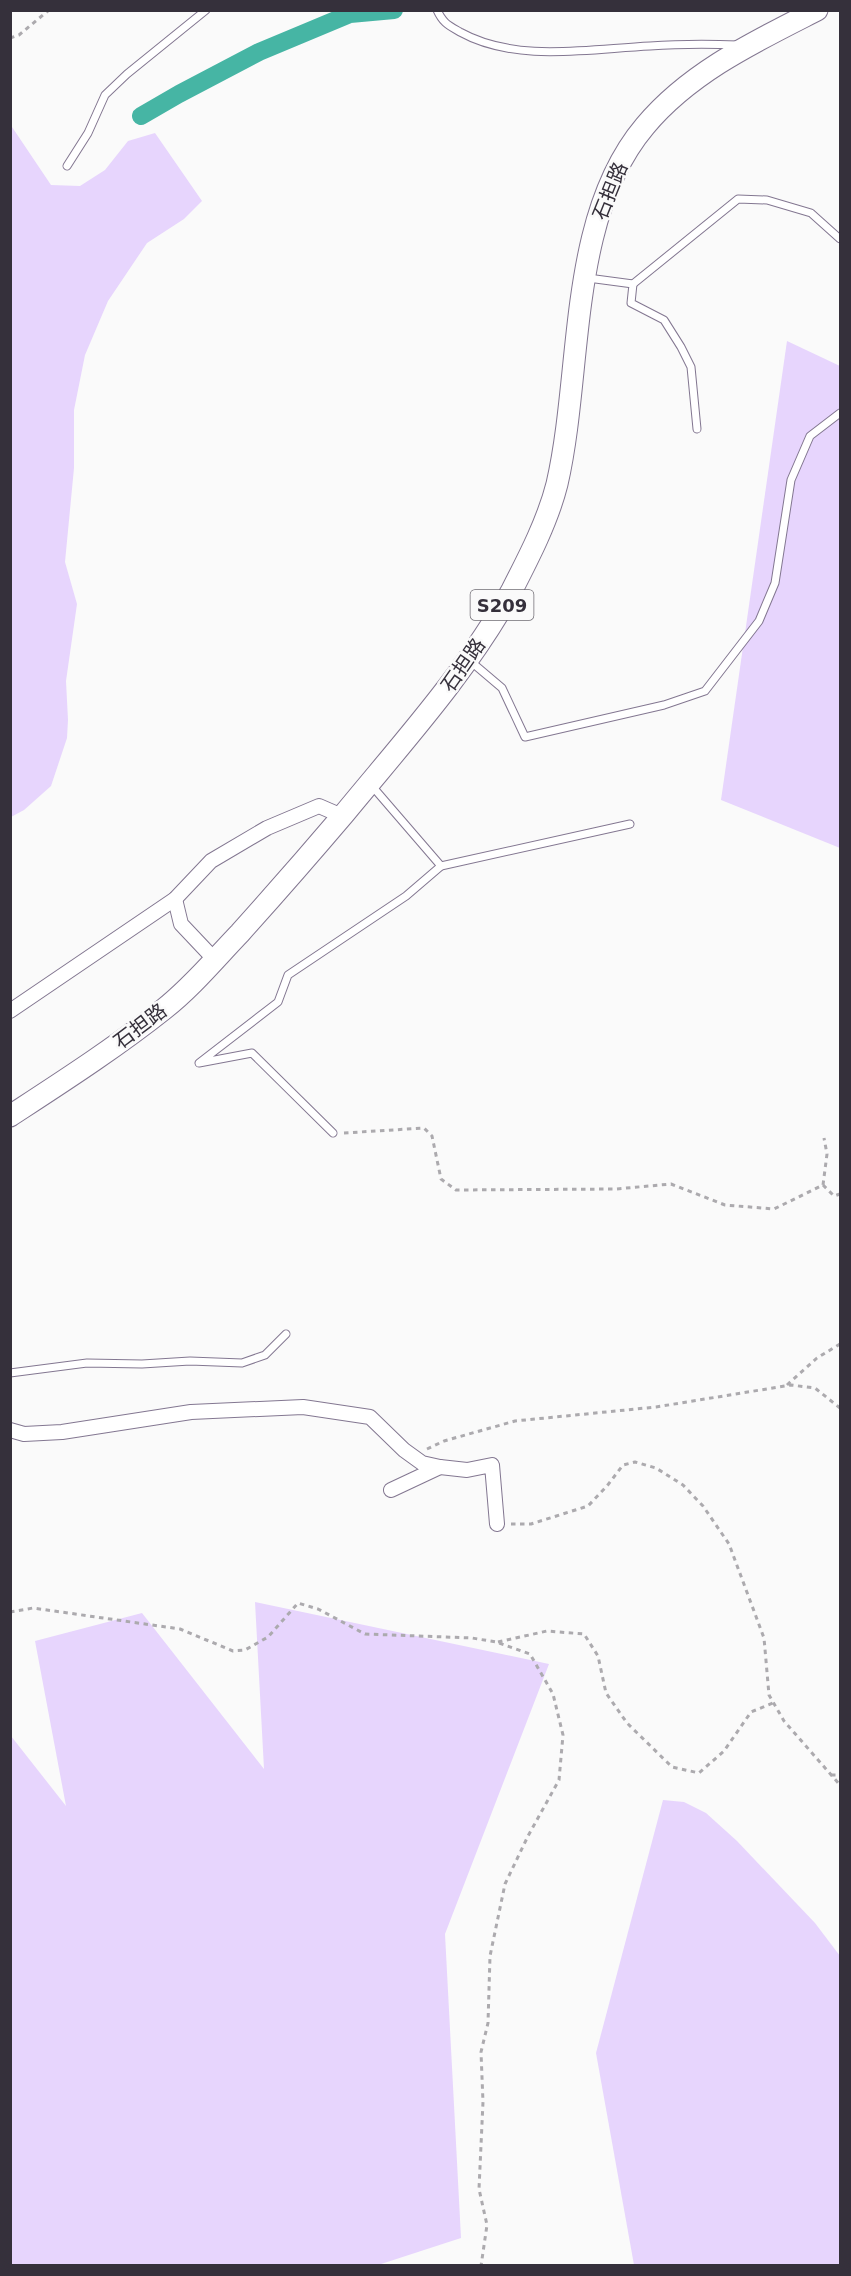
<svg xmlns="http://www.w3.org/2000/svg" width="851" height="2276" font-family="'DejaVu Sans','Noto Sans SC',sans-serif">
<rect width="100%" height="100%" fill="#fafafa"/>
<!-- green -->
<g fill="#e7d5fd">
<path d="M10,124L51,185L80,186L105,170L128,141L155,133L202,201L184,219L147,243L108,301L85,355L74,410V468L65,562L77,604L66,681L68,720L67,738L51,786L24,810L11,817Z"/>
<path d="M787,341L840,366V848L721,800Z"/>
<path d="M255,1602L549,1664L445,1934L461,2238L378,2265H11V1736L66,1806L35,1641L142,1613L264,1769Z"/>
<path d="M663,1800L684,1802L706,1813L737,1841L815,1923L840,1956V2265H634L596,2053Z"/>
</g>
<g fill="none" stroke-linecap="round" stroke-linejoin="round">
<!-- canal -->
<path stroke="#46b5a4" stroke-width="18" d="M141,116L179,94L259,52L350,14L394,10"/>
<!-- service casing -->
<g stroke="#837791" stroke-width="9">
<g id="service">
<path d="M437,10C443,23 448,25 460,32C516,63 588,49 650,46C679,44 708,44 738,45"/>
<path d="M67,166L88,133L105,95L127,74L206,10"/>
<path d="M588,278L633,284L631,303L664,320L681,347L691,367L697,429"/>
<path d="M633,284L738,199L767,200L811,213L840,239"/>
<path d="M469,660L502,688L525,737L664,705L705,691L759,621L775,583L791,480L810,436L840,413"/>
<path d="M441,866L630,824"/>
<path d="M333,1133L252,1053L199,1063L278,1002L288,975L406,896L441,866L372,786"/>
<path d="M10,1373L87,1363L142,1364L190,1361L242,1363L265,1355L286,1334"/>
</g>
</g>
<!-- minor casing -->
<g stroke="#837791" stroke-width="16">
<g id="minor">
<path d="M175,899L181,924L215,960"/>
<path d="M10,1011L175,899L211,861L267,828L319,806L342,816"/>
<path d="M10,1430L24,1434L62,1432L191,1412L303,1407L370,1417L404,1450L422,1463L440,1467L391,1490"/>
<path d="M440,1467L467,1470L492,1465L497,1524"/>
</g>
</g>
<!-- primary casing -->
<g stroke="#837791" stroke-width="23">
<path id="primary" d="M10,1116C62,1082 115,1048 164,1009C192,987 215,959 240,933C275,894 310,854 344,814C403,742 467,672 512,590C529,557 548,520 557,484C583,371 567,218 645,126C690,72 756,41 817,10"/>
</g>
<!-- path -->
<g stroke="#acaaae" stroke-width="3" stroke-dasharray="4.5 4.5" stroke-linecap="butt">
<path d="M10,38L19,35L49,10"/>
<path d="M344,1133L424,1128L432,1136L441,1179L456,1190L616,1189L671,1184L725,1205L774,1209L823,1185L827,1154L824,1138"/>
<path d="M823,1185L834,1196L840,1194"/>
<path d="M787,1385L817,1358L840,1344"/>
<path d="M427,1449L444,1441L515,1421L656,1407L791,1385L815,1388L840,1408"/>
<path d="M511,1524H531L588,1506L607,1486L623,1465L635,1462L656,1468L683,1485L703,1506L729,1544L764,1638L769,1695L784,1721L840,1785"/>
<path d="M10,1612L33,1608L180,1629L233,1651L245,1650L268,1637L298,1603L318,1609L365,1634L472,1638L496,1642L530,1654L553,1694L563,1735L559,1780L528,1836L505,1884L490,1956L488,2023L481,2052L483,2102L479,2189L487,2225L481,2266"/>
<path d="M498,1642L547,1631L584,1634L598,1656L606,1693L627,1723L672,1767L699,1773L724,1751L751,1712L773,1703"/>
<path d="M831,1775H840"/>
</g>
<!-- service -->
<use href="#service" stroke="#fff" stroke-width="7"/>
<!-- minor -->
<use href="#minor" stroke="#fff" stroke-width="14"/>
<!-- primary -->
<use href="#primary" stroke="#fff" stroke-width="21"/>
</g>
<g text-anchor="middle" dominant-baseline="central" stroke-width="5" stroke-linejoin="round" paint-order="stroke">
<!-- shield labels -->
<rect fill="#fafafa" stroke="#706d74" stroke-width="1.5" x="470.5" y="590" width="63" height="30" rx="4.5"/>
<g font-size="18" font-weight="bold" fill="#35303b">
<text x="502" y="605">S209</text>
</g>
<!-- street labels -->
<g font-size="20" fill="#35303b" stroke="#fafafa">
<text transform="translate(610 191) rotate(-68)">石担路</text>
<text transform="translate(463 665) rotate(-55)">石担路</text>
<text transform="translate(140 1026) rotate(-37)">石担路</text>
</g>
</g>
<!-- border -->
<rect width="851" height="2276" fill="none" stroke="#35303b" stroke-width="24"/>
</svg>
